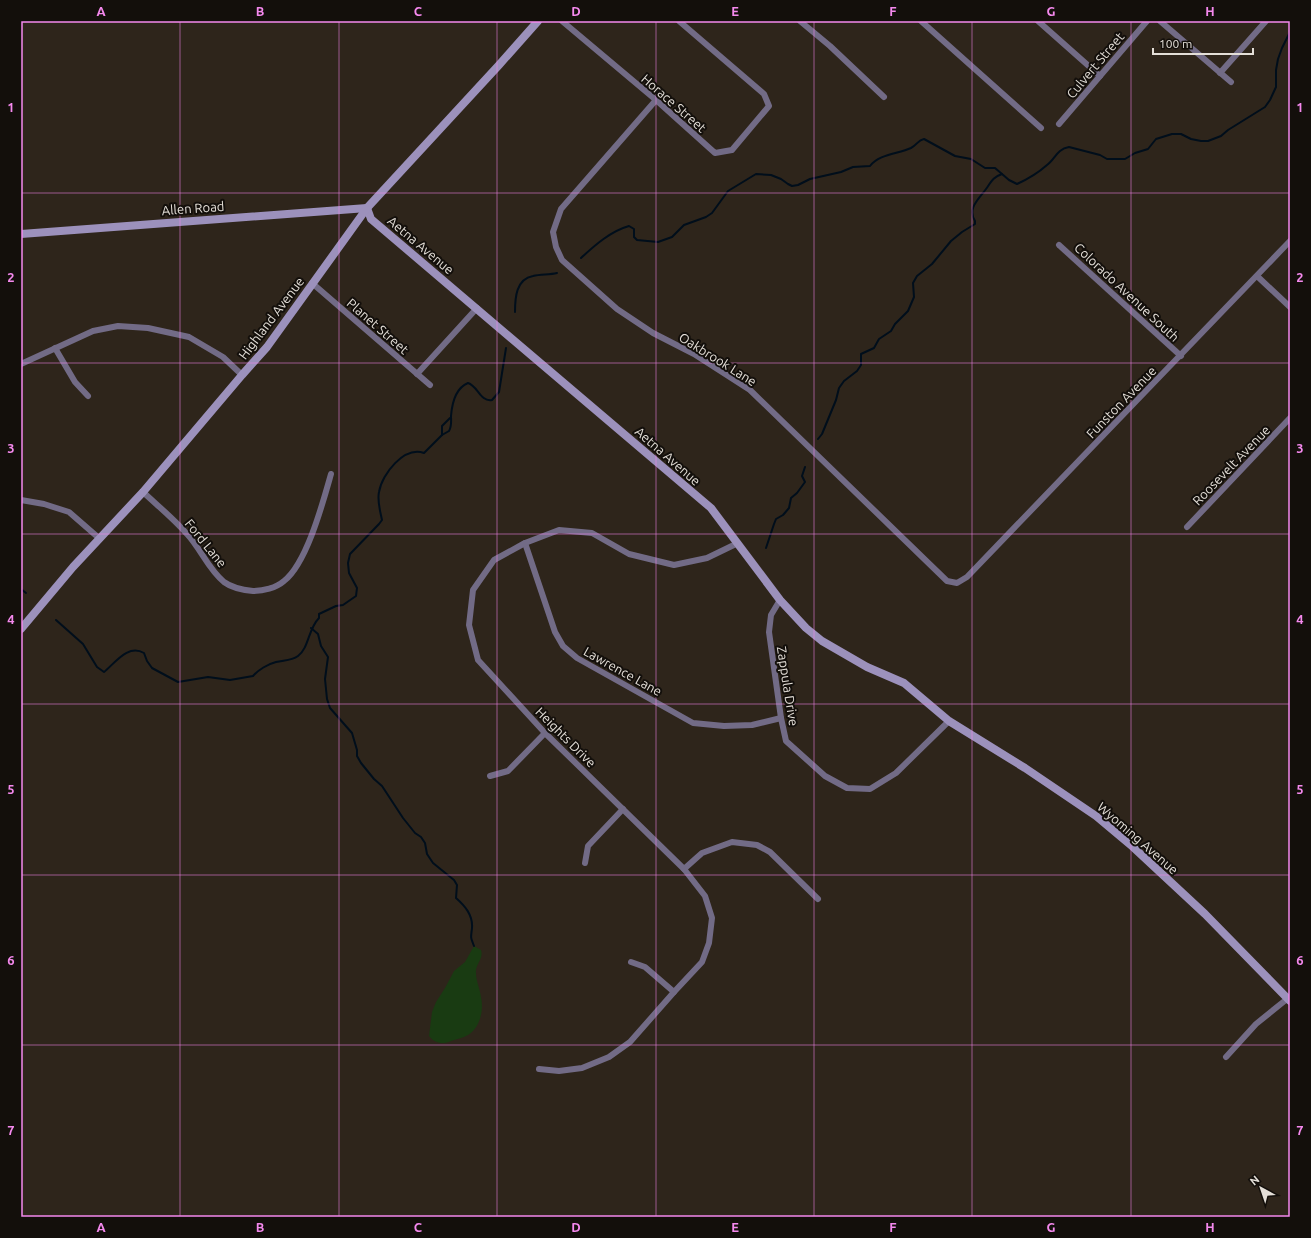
<svg xmlns="http://www.w3.org/2000/svg" width="1311" height="1238" font-family="Ubuntu,sans-serif">
<rect width="100%" height="100%" fill="#2e251b"/>
<!-- green -->
<path fill="#193b12" d="M474,946L481,950C484,959 475,964 476,973C476,981 480,989 481,997C484,1010 480,1028 468,1035C463,1038 456,1039 451,1041C443,1045 434,1043 429,1036L432,1012L436,1002L445,988L454,971L465,962Z"/>
<g fill="none" stroke-linecap="round" stroke-linejoin="round">
<!-- stream -->
<g stroke="#000e1b" stroke-width="2">
<path d="M581,258C595,245 611,231 629,226L634,229V237L637,240L658,242L672,237L684,225L706,217L712,213L728,191L756,174L771,175L781,179L788,184L792,186L798,185L810,179L841,172L853,167L870,166C879,154 898,154 911,148C917,145 918,140 924,139L955,156L971,159L985,168H995L1009,180L1017,184C1028,179 1038,173 1047,165C1055,159 1057,149 1069,147L1100,155L1107,159H1125L1135,153L1148,149L1156,139L1172,134H1181L1191,139L1201,141H1208L1221,136L1228,130L1265,107L1270,100L1276,87V70L1278,59L1282,48L1290,32"/>
<path d="M515,312C515,298 516,279 533,276C541,274 549,275 557,273"/>
<path d="M442,435V426L450,418"/>
<path d="M818,439L822,434L836,400L839,388L844,381L857,371L861,365V354L874,348L879,339L891,331L895,324L908,311L914,297L913,283L917,276L932,264L951,241L962,232L975,224V221C967,208 979,199 986,189C991,182 993,177 1002,174"/>
<path d="M766,548L774,524L776,519L783,515L789,508L791,498L797,493L805,482L802,476L805,467"/>
<path d="M21,589L26,593"/>
<path d="M56,620L83,644L97,667L104,672C116,662 128,644 144,653L147,661L152,668L178,682L208,677L230,680L253,676C258,670 268,664 276,662C284,660 291,661 298,656C309,648 308,629 319,618V614L336,606L343,605L356,596L357,588L349,573L348,563L350,554L379,524L382,520C380,510 377,501 379,492C382,474 404,446 424,453L442,435L449,431C452,426 451,421 451,416C452,403 456,388 468,383C478,386 480,402 492,400L499,392L506,348"/>
<path d="M311,628L318,634L321,646L328,657L325,679L327,699L330,708L352,733L357,750V756L361,763L374,779L382,786L403,818L415,833L421,837L425,843L427,854L433,863L454,880L457,885L456,898C465,906 473,915 472,928C471,938 470,936 474,946"/>
</g>
<!-- street -->
<g stroke="#726b86" stroke-width="6">
<path d="M562,21L656,100L715,153L732,150L769,106L764,94L679,21"/>
<path d="M800,21L830,46L884,97"/>
<path d="M921,21L1041,128"/>
<path d="M1038,21L1100,76"/>
<path d="M1160,21L1231,82"/>
<path d="M1220,73L1266,21"/>
<path d="M656,100L561,209L553,232L556,247L562,260L617,309L653,333L694,354L750,390L947,581L957,583L967,577L1290,241"/>
<path d="M1059,124L1147,21"/>
<path d="M1059,245L1181,356"/>
<path d="M1257,276L1290,307"/>
<path d="M312,283L430,385"/>
<path d="M55,348L75,382L88,396"/>
<path d="M21,364L93,331L118,326L148,328L189,337L223,357L242,375"/>
<path d="M417,374L477,308"/>
<path d="M143,492C158,506 174,519 187,534C201,549 208,569 224,582C232,588 243,590 253,591C263,591 276,588 284,581C307,563 323,502 331,474"/>
<path d="M21,500L44,504L69,512L100,539"/>
<path d="M1187,527L1290,418"/>
<path d="M525,543L555,632L563,646L577,658L693,723L724,726L752,725L781,718"/>
<path d="M780,600L771,615L769,632L781,718L786,741L825,776L847,788L870,789L896,773L949,721"/>
<path d="M490,776L508,771L545,733"/>
<path d="M585,863L588,846L623,809"/>
<path d="M684,869L702,853L732,842L757,845L770,852L818,899"/>
<path d="M631,962L645,967L674,992"/>
<path d="M1226,1057L1256,1024L1287,999"/>
<path d="M539,1069L559,1071L582,1068L609,1057L630,1042L674,992L702,962L709,943L712,918L705,896L684,869L545,733L478,660L469,625L473,590L494,560L525,543L559,530L592,533L629,554L674,565L707,558L738,543"/>
</g>
<!-- secondary -->
<g stroke="#9c91bc" stroke-width="8">
<path d="M367,208L371,219L711,508L780,600L806,628L822,641L867,667L904,683L949,721L1025,768L1096,816L1133,847L1205,914L1290,1001"/>
<path d="M21,234L367,208"/>
<path d="M21,629L73,567L143,492L242,375L267,347L367,208L499,65L538,21"/>
</g>
</g>
<!-- grid -->
<path fill="none" stroke="#f589ee" stroke-width="1" stroke-opacity="0.55" d="M180,21V1217M339,21V1217M497,21V1217M656,21V1217M814,21V1217M972,21V1217M1131,21V1217M21,193H1290M21,363H1290M21,534H1290M21,704H1290M21,875H1290M21,1045H1290"/>
<g text-anchor="middle" dominant-baseline="central" stroke-width="4" stroke-linejoin="round" paint-order="stroke">
<!-- street labels -->
<g font-size="13" fill="#e4dfd8" stroke="#130f0b">
<text transform="translate(1095 65) rotate(-50)">Culvert Street</text>
<text transform="translate(674 103) rotate(41)">Horace Street</text>
<text transform="translate(193 208) rotate(-4)">Allen Road</text>
<text transform="translate(421 245) rotate(40)">Aetna Avenue</text>
<text transform="translate(1127 292) rotate(43)">Colorado Avenue South</text>
<text transform="translate(271 318) rotate(-53)">Highland Avenue</text>
<text transform="translate(378 326) rotate(41)">Planet Street</text>
<text transform="translate(718 359) rotate(32)">Oakbrook Lane</text>
<text transform="translate(1121 402) rotate(-46)">Funston Avenue</text>
<text transform="translate(668 456) rotate(41)">Aetna Avenue</text>
<text transform="translate(1231 465) rotate(-46)">Roosevelt Avenue</text>
<text transform="translate(206 543) rotate(51)">Ford Lane</text>
<text transform="translate(623 671) rotate(29)">Lawrence Lane</text>
<text transform="translate(788 686) rotate(81)">Zappula Drive</text>
<text transform="translate(566 737) rotate(45)">Heights Drive</text>
<text transform="translate(1138 838) rotate(41)">Wyoming Avenue</text>
</g>
</g>
<!-- border -->
<rect width="1311" height="1238" fill="none" stroke="#130f0b" stroke-width="44"/>
<!-- north arrow -->
<g transform="translate(1261 1188) rotate(320)" stroke="#130f0b" stroke-width="3" paint-order="stroke">
<path d="M0-3L7 15L0 10L-7 15Z" fill="#e4dfd8"/>
<text y="-6" font-size="11" font-weight="bold" text-anchor="middle" fill="#e4dfd8">N</text>
</g>
<!-- scale -->
<path d="M1153 48v6h100v-6" fill="none" stroke="#e4dfd8" stroke-width="2"/>
<text x="1159" y="48" font-size="12" fill="#e4dfd8" stroke="#130f0b" stroke-width="3" paint-order="stroke">100 m</text>
<rect x="22" y="22" width="1267" height="1194" fill="none" stroke="#f589ee" stroke-width="1.5"/>
<g font-size="13" text-anchor="middle" font-weight="bold" fill="#f589ee">
<text x="101" y="16">A</text>
<text x="260" y="16">B</text>
<text x="418" y="16">C</text>
<text x="576" y="16">D</text>
<text x="735" y="16">E</text>
<text x="893" y="16">F</text>
<text x="1051" y="16">G</text>
<text x="1210" y="16">H</text>
<text x="11" y="112">1</text>
<text x="1300" y="112">1</text>
<text x="11" y="282">2</text>
<text x="1300" y="282">2</text>
<text x="11" y="453">3</text>
<text x="1300" y="453">3</text>
<text x="11" y="624">4</text>
<text x="1300" y="624">4</text>
<text x="11" y="794">5</text>
<text x="1300" y="794">5</text>
<text x="11" y="965">6</text>
<text x="1300" y="965">6</text>
<text x="11" y="1135">7</text>
<text x="1300" y="1135">7</text>
<text x="101" y="1232">A</text>
<text x="260" y="1232">B</text>
<text x="418" y="1232">C</text>
<text x="576" y="1232">D</text>
<text x="735" y="1232">E</text>
<text x="893" y="1232">F</text>
<text x="1051" y="1232">G</text>
<text x="1210" y="1232">H</text>
</g>
</svg>
